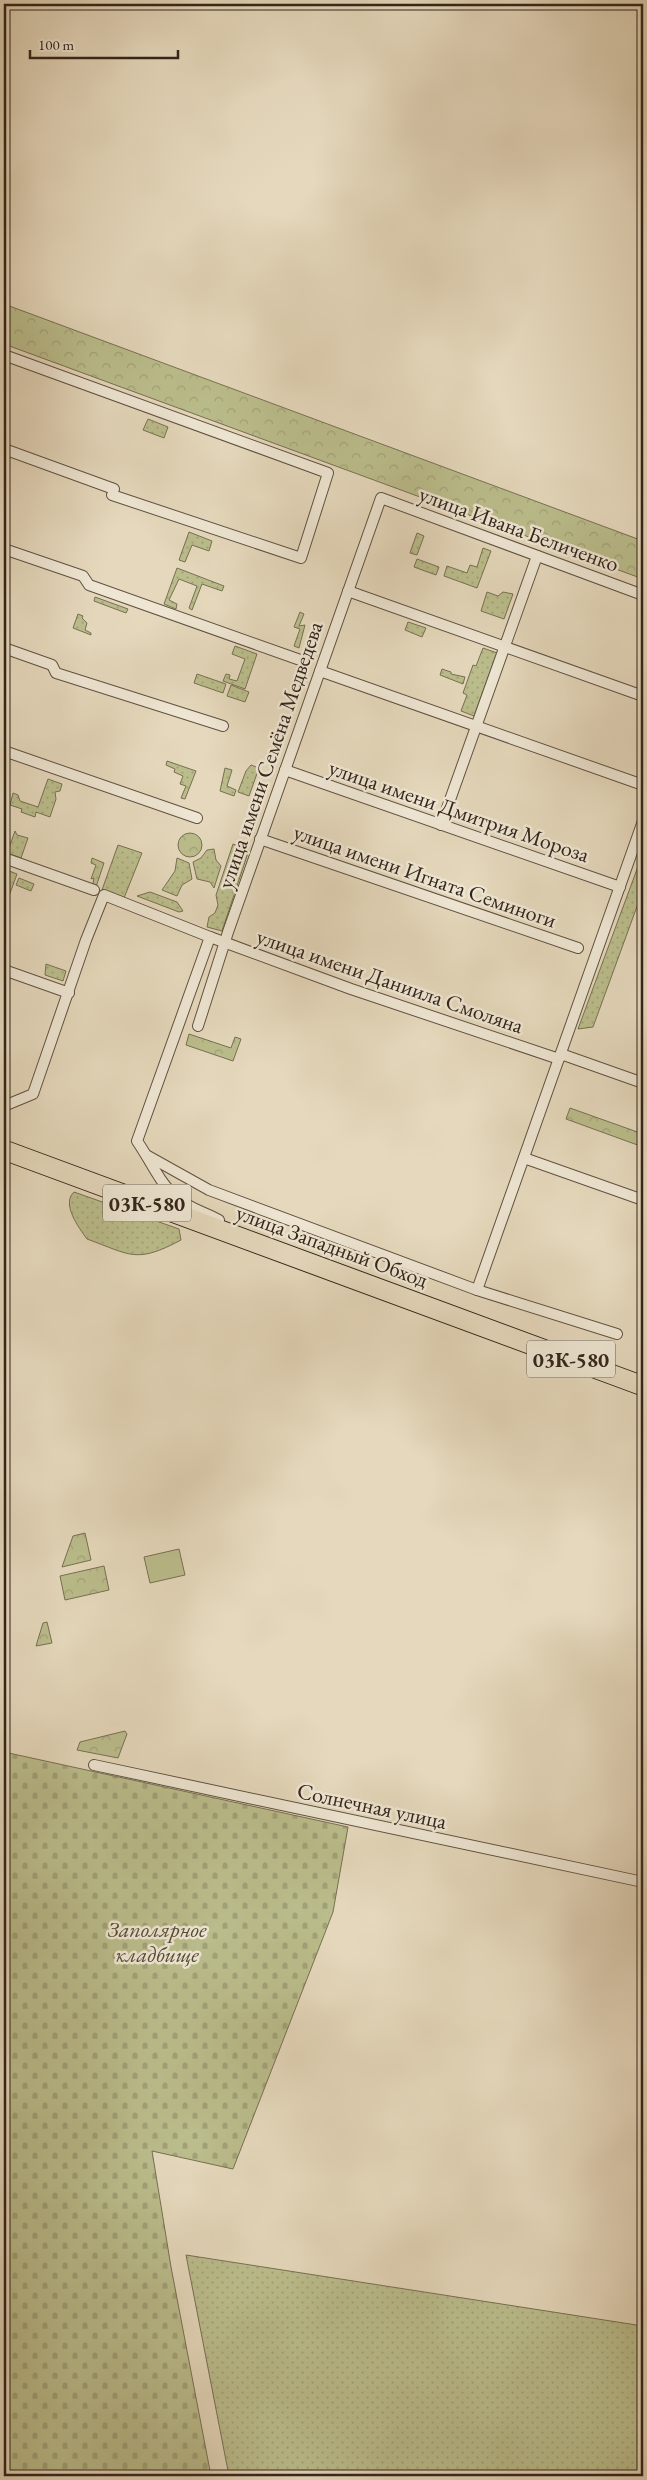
<svg xmlns="http://www.w3.org/2000/svg" width="647" height="2480" font-family="'EB Garamond',serif">
<defs>
<pattern id="grass-dots" width="8" height="8" patternUnits="userSpaceOnUse" patternTransform="scale(1.25)"><rect width="8" height="8" fill="#bbbd8c"/><path d="M2 2h.1M6 6h.1" fill="none" stroke="#a1a278" stroke-width="1.8" stroke-linecap="round"/></pattern>
<pattern id="forest-crowns" width="20" height="18" patternUnits="userSpaceOnUse" patternTransform="scale(1.25)"><rect width="20" height="18" fill="#bbbd8c"/><path d="M2 6a3 3 0 1 1 6 0M12 15a3 3 0 1 1 6 0" fill="none" stroke="#a1a278"/></pattern>
<pattern id="cemetery-stones" width="16" height="16" patternUnits="userSpaceOnUse" patternTransform="scale(1.25)"><rect width="16" height="16" fill="#bbbd8c"/><path d="M2 7V4a2 2 0 0 1 4 0v3zM10 15v-3a2 2 0 0 1 4 0v3z" fill="#a1a278"/></pattern>
</defs>
<rect width="100%" height="100%" fill="#e5d8bc"/>
<filter id="stains"><feTurbulence type="fractalNoise" baseFrequency=".004" numOctaves="4"/><feColorMatrix values="0 0 0 0 .2 0 0 0 0 .09 0 0 0 0 .02 0 0 0 .5 -.17"/></filter>
<radialGradient id="worn" r=".72"><stop offset=".6" stop-color="#630" stop-opacity="0"/><stop offset="1" stop-color="#630" stop-opacity=".3"/></radialGradient>
<!-- grass -->
<g fill="url(#grass-dots)" stroke="#777053">
<path d="M148,419L168,427L164,438L143,430Z"/>
<path d="M189,532L212,541L209,551L192,545L185,562L179,560Z"/>
<path d="M417,533L424,536L417,555L410,553Z"/>
<path d="M483,548L491,551L477,588L444,576L447,566L467,573L470,565L477,567Z"/>
<path d="M417,559L439,567L436,575L414,567Z"/>
<path d="M177,568L224,586L222,591L202,584L192,610L189,608L197,586L179,579L169,600L177,604L176,609L164,604Z"/>
<path d="M487,592L498,596L503,592L513,594L504,619L481,611Z"/>
<path d="M95,597L128,609L126,613L94,601Z"/>
<path d="M300,612L304,614L299,626L305,625L299,648L294,646L300,629L294,627Z"/>
<path d="M78,614L83,616L82,618L87,623L85,630L91,633V635L73,628Z"/>
<path d="M408,622L426,628L422,637L405,630Z"/>
<path d="M235,646L257,654L245,689L223,681L226,674L230,675L229,679L237,681L245,659L232,654Z"/>
<path d="M483,648L497,653L474,716L461,711L467,695L463,693L473,665L476,666Z"/>
<path d="M442,669L451,672V674L465,677L463,684L440,675Z"/>
<path d="M197,674L226,684L223,693L194,683Z"/>
<path d="M231,685L249,692L245,702L227,696Z"/>
<path d="M167,761L196,771L185,799L181,798L186,786L180,784L183,776L174,772L175,769L166,765Z"/>
<path d="M251,765L259,768L249,796L238,792L246,771Z"/>
<path d="M225,768L232,770L227,786L236,790L234,796L220,791Z"/>
<path d="M48,779L62,784L60,791L55,792L56,799L50,817L36,812L35,817L21,812L22,809L10,805L13,793L18,795L20,801L38,807Z"/>
<path d="M15,831L17,835L28,838L21,858L7,853Z"/>
<path d="M233,844L249,850L222,931L207,927L209,917L215,913L218,905L216,895Z"/>
<path d="M118,845L142,853L124,898L102,890Z"/>
<path d="M214,849L216,860L221,866L214,888L210,882L197,879L193,862L201,858L207,850Z"/>
<path d="M643,853V890L593,1027L578,1029Z"/>
<path d="M92,858L104,863L96,887L93,883L94,878L91,879L96,865L91,863Z"/>
<path d="M177,858L189,863L192,879L182,885L177,896L162,890L175,871Z"/>
<path d="M4,869L17,874L5,907L4,886L6,880L4,879Z"/>
<path d="M19,878L34,884L31,891L16,885Z"/>
<path d="M150,892L177,902L183,911L179,912L137,896Z"/>
<path d="M46,964L66,971L63,981L45,975Z"/>
<path d="M74,1192L179,1229L181,1240C136,1264 131,1255 87,1239C79,1228 61,1204 74,1192Z"/>
<path d="M186,2255L643,2326V2476H229Z"/>
</g>
<!-- forest -->
<g fill="url(#forest-crowns)" stroke="#777053">
<path d="M4,304L643,541V579L4,344Z"/>
<circle cx="190" cy="845" r="12"/>
<path d="M189,1034L231,1048L235,1037L241,1039L233,1061L186,1045Z"/>
<path d="M570,1108L643,1134V1147L566,1119Z"/>
<path d="M85,1533L91,1560L62,1567L73,1536Z"/>
<path d="M104,1566L109,1590L65,1600L60,1576Z"/>
<path d="M47,1622L52,1643L36,1646L43,1623Z"/>
<path d="M125,1731L127,1734L118,1758L77,1750L80,1742Z"/>
</g>
<!-- cemetery -->
<path fill="url(#cemetery-stones)" stroke="#777053" d="M4,1752L348,1827L333,1912L233,2169L152,2151L171,2267L211,2476H4Z"/>
<!-- pitch -->
<path fill="#bbbd8c" stroke="#777053" d="M179,1549L185,1575L150,1583L144,1557Z"/>
<g fill="none" stroke-linecap="round" stroke-linejoin="round">
<!-- street casing -->
<g stroke="#605142" stroke-width="12">
<g id="street">
<path d="M4,355L328,473L301,558L112,495"/>
<path d="M4,449L114,489"/>
<path d="M4,549L83,576L89,585L303,661"/>
<path d="M348,591L643,696"/>
<path d="M4,648L52,665L56,673L223,726"/>
<path d="M320,671L643,785"/>
<path d="M4,751L197,818"/>
<path d="M285,770L620,887"/>
<path d="M441,825L537,556"/>
<path d="M260,839L578,948"/>
<path d="M4,858L94,890"/>
<path d="M210,937L351,989L559,1059"/>
<path d="M4,970L69,993"/>
<path d="M198,1026L228,932L381,498L643,595"/>
<path d="M561,1054L643,1083"/>
<path d="M4,1106L33,1094L86,940L104,895L210,937L137,1141C149,1158 159,1182 175,1196C187,1208 205,1212 219,1220"/>
<path d="M148,1156L209,1190L477,1290L617,1334"/>
<path d="M524,1158L643,1200"/>
<path d="M477,1290L643,821"/>
<path d="M94,1765L643,1882"/>
</g>
</g>
<!-- highway casing -->
<g stroke="#33241a" stroke-width="21">
<path id="highway" d="M4,1150L643,1386"/>
</g>
<!-- street -->
<use href="#street" stroke="#eee6d3" stroke-width="10"/>
<!-- highway -->
<use href="#highway" stroke="#e5d8bc" stroke-width="19"/>
</g>
<g text-anchor="middle" dominant-baseline="central" stroke-width="5" stroke-linejoin="round" paint-order="stroke">
<!-- shield labels -->
<g fill="#eee6d3" stroke="#6b5e52" stroke-width="1">
<rect x="103" y="1184.5" width="88" height="37" rx="4"/>
<rect x="527" y="1340.5" width="88" height="37" rx="4"/>
</g>
<g font-size="21" font-weight="bold" fill="#33241a">
<text x="147" y="1203">03К-580</text>
<text x="571" y="1359">03К-580</text>
</g>
<!-- street labels -->
<g font-size="22" fill="#33241a" stroke="#eee6d3">
<text transform="translate(519 529) rotate(20)">улица Ивана Беличенко</text>
<text transform="translate(270 755) rotate(-71)">улица имени Семёна Медведева</text>
<text transform="translate(459 811) rotate(19)">улица имени Дмитрия Мороза</text>
<text transform="translate(425 876) rotate(19)">улица имени Игната Семиноги</text>
<text transform="translate(390 981) rotate(19)">улица имени Даниила Смоляна</text>
<text transform="translate(332 1246) rotate(20)">улица Западный Обход</text>
<text transform="translate(372 1806) rotate(12)">Солнечная улица</text>
</g>
<!-- park labels -->
<g font-size="22" font-style="italic" fill="#554a36" stroke="#eee6d3">
<text x="157" y="1929">Заполярное<tspan x="157" dy="25">кладбище</tspan></text>
</g>
</g>
<!-- margin -->
<rect width="647" height="2480" fill="none" stroke="#e5d8bc" stroke-width="20"/>
<rect x="5" y="5" width="637" height="2470" fill="none" stroke="#33241a" stroke-width="2.5"/>
<rect x="10" y="10" width="627" height="2460" fill="none" stroke="#33241a"/>
<!-- scale -->
<path d="M30 50v8h148v-8" fill="none" stroke="#33241a" stroke-width="2.5"/>
<text x="38" y="50" font-size="15" fill="#33241a" stroke="#eee6d3" stroke-width="4" paint-order="stroke">100 m</text>
<rect width="100%" height="100%" filter="url(#stains)"/>
<rect width="100%" height="100%" fill="url(#worn)"/>
</svg>
